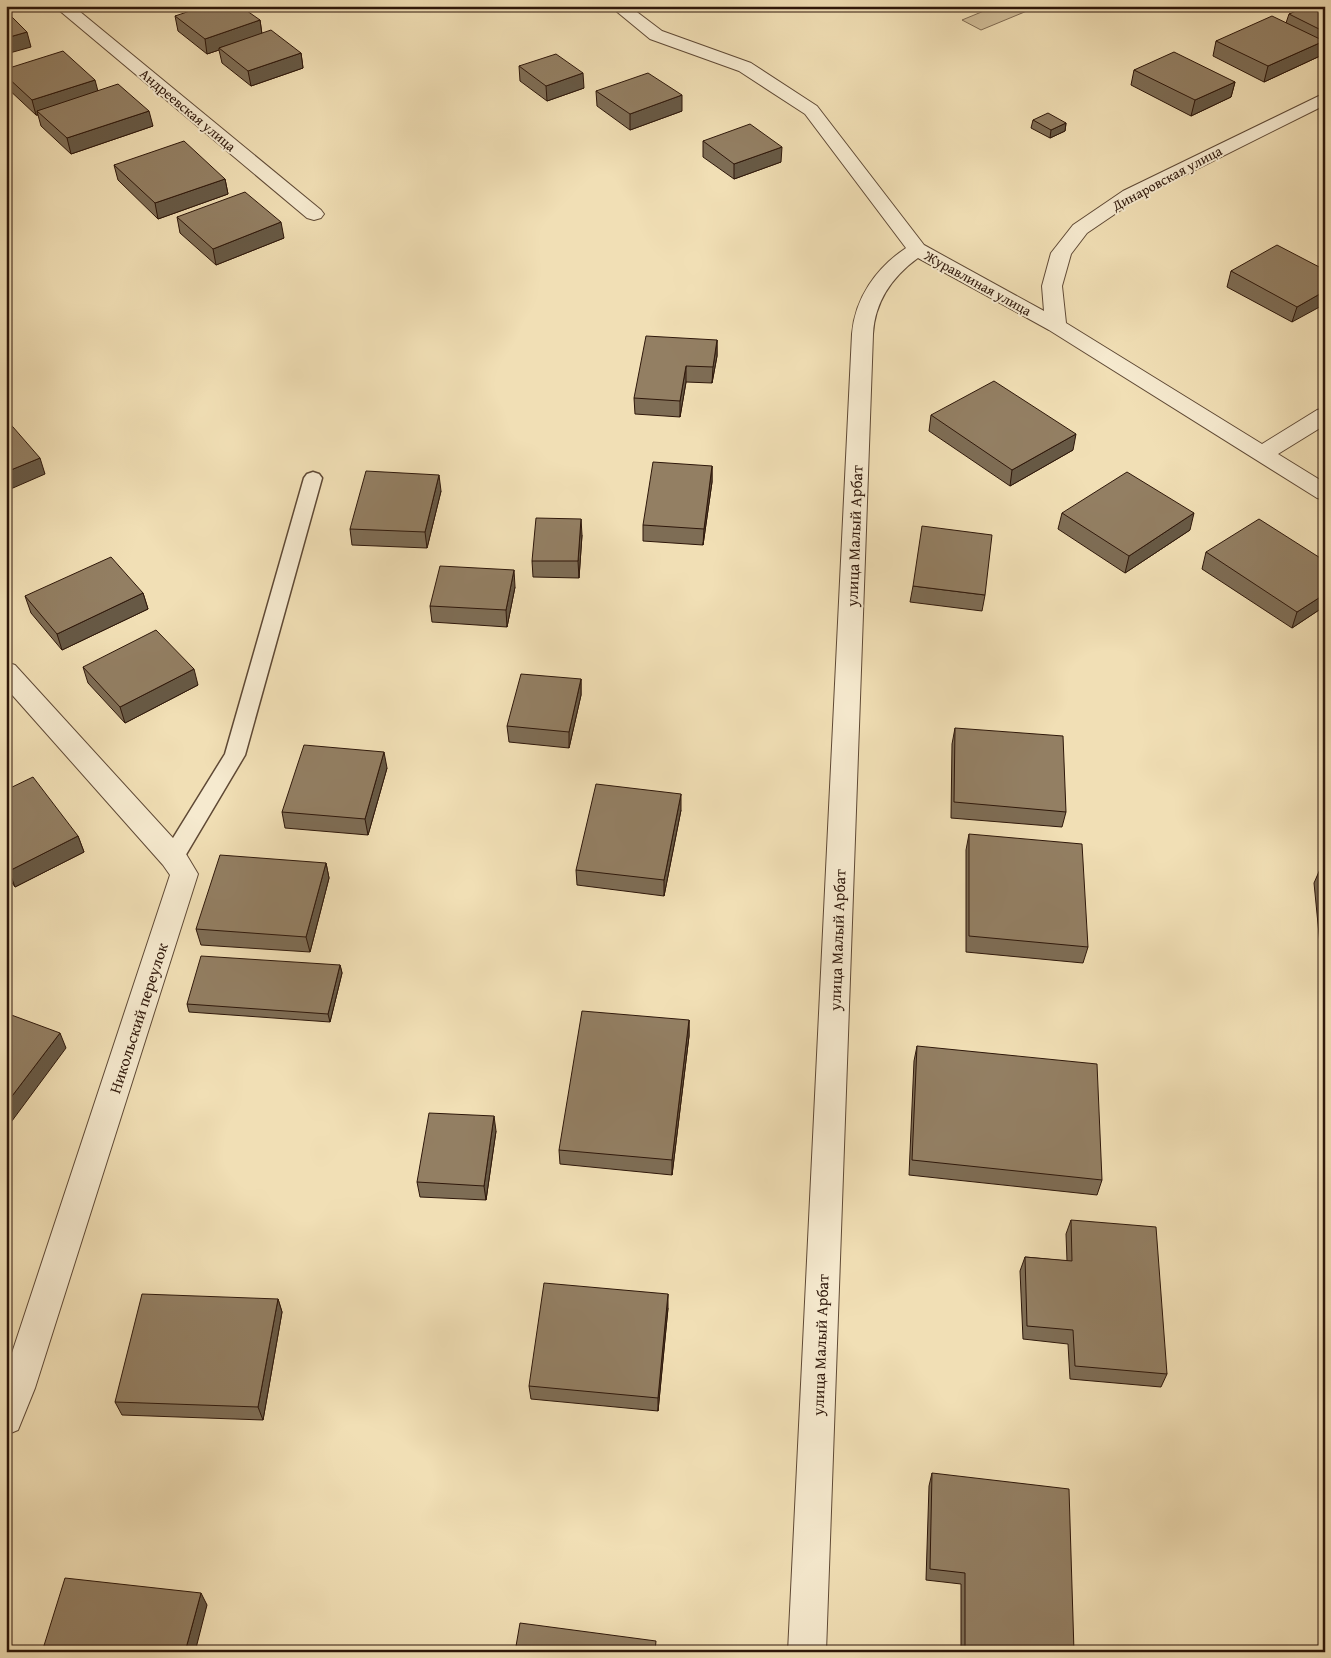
<svg xmlns="http://www.w3.org/2000/svg" width="1331" height="1658" font-family="'Gentium Book Plus',serif">
<rect width="100%" height="100%" fill="#f1dfb5"/>
<filter id="stains"><feTurbulence type="fractalNoise" baseFrequency=".004" numOctaves="4"/><feColorMatrix values="0 0 0 0 .2 0 0 0 0 .09 0 0 0 0 .02 0 0 0 .5 -.17"/></filter>
<radialGradient id="worn" r=".72"><stop offset=".6" stop-color="#630" stop-opacity="0"/><stop offset="1" stop-color="#630" stop-opacity=".3"/></radialGradient>
<!-- green -->
<path fill="#d0bd98" stroke="#7f6a51" d="M996,6H1039L981,30L962,20Z"/>
<g fill="none" stroke-linecap="round" stroke-linejoin="round">
<!-- service casing -->
<g stroke="#5f4935" stroke-width="3">
<path id="service" d="M313,472L319,474L322,478L245,755L181,863L173,865L165,863L162,857L165,851L225,754L304,478L307,474Z"/>
</g>
<!-- minor casing -->
<g stroke="#5f4935" stroke-width="2">
<g id="minor">
<path d="M54,6H73L321,210L324,214L321,218L314,220L307,218Z"/>
<path d="M610,6H629L662,31L751,63L817,106L924,245L1044,311L1042,286L1051,253L1073,225L1123,191L1325,93V105L1137,199L1087,233L1071,254L1062,286L1066,323L1262,444L1317,410L1325,408V425L1278,454L1325,483V500L1317,498L1049,330L918,258C892,277 875,301 873,334L826,1652H788L852,334C855,298 876,268 906,248L805,114L739,71L650,39Z"/>
<path d="M6,662L15,665L183,849L198,874L35,1388L18,1430L6,1435V1371L170,875L163,865L6,688Z"/>
</g>
</g>
<!-- service -->
<use href="#service" fill="#f6eacf" fill-rule="evenodd"/>
<!-- minor -->
<use href="#minor" fill="#f6eacf" fill-rule="evenodd"/>
</g>
<!-- wall -->
<g fill="#7e6d55" stroke="#2e170a">
<path d="M1325,6V49L1322,48L1320,56L1264,82L1213,56L1216,41L1286,23L1289,14Z"/>
<path d="M175,16L260,20L262,34L301,53L303,68L251,86L222,63L219,50L207,54L178,31Z"/>
<path d="M519,66L584,88L547,101L520,81Z"/>
<path d="M6,69L98,91L153,126L71,154L41,126L38,115H36L6,87Z"/>
<path d="M1134,70L1235,82L1231,97L1191,116L1131,85Z"/>
<path d="M596,91L682,111L630,130L597,106Z"/>
<path d="M1033,120L1066,123L1065,131L1050,138L1031,128Z"/>
<path d="M703,141L781,162L734,179L703,157Z"/>
<path d="M114,165L225,179L228,194L158,219L118,180Z"/>
<path d="M177,217L284,238L216,265L180,233Z"/>
<path d="M1325,270L1292,322L1227,287L1231,271Z"/>
<path d="M717,340V356L712,383L686,382L680,417L635,414L634,398Z"/>
<path d="M931,415L1073,450L1010,486L929,431Z"/>
<path d="M712,466V482L703,545L643,541V525Z"/>
<path d="M441,491L427,548L352,545L350,529Z"/>
<path d="M1062,513L1190,530L1125,573L1058,529Z"/>
<path d="M582,535L579,578L533,577L532,561Z"/>
<path d="M1206,552L1325,561V606L1292,628L1202,569Z"/>
<path d="M913,586L985,595L982,611L910,602Z"/>
<path d="M515,587L507,627L432,622L430,606Z"/>
<path d="M143,593L148,609L62,650L31,613L25,596Z"/>
<path d="M83,667L198,685L125,723L88,683Z"/>
<path d="M581,679V695L569,748L509,742L507,726Z"/>
<path d="M955,728L1066,812L1062,827L951,818L952,744Z"/>
<path d="M387,768L368,835L285,828L282,812Z"/>
<path d="M6,790L78,836L84,852L15,887L6,874Z"/>
<path d="M681,810L664,896L577,885L576,870Z"/>
<path d="M969,834L1088,947L1083,963L966,952V850Z"/>
<path d="M326,863L329,878L310,952L201,945L196,929Z"/>
<path d="M1321,867H1325V975H1323L1314,883Z"/>
<path d="M340,965L342,973L330,1022L189,1012L187,1004Z"/>
<path d="M689,1020V1036L672,1175L560,1164L559,1150Z"/>
<path d="M917,1046L1102,1180L1097,1195L909,1175L914,1061Z"/>
<path d="M496,1131L486,1200L420,1197L417,1182Z"/>
<path d="M1071,1220L1167,1374L1161,1387L1070,1379L1068,1344L1023,1339L1020,1271L1025,1257L1067,1261L1066,1234Z"/>
<path d="M278,1299L282,1312L263,1420L122,1415L115,1402Z"/>
<path d="M668,1308L658,1411L531,1399L529,1386Z"/>
<path d="M932,1473L1074,1652H961V1584L926,1580L929,1486Z"/>
</g>
<!-- shaded-wall -->
<g fill="#675945" stroke="#2e170a">
<path d="M260,20L262,35L219,48V50L207,54L205,39Z"/>
<path d="M27,32L31,47L6,54V38Z"/>
<path d="M1324,41L1320,56L1264,82L1268,66Z"/>
<path d="M301,53L303,68L251,86L248,71Z"/>
<path d="M583,73L584,88L547,101L546,86Z"/>
<path d="M95,80L99,95L37,111L38,115H36L32,100Z"/>
<path d="M1235,82L1231,97L1191,116L1195,100Z"/>
<path d="M682,95V111L630,130V114Z"/>
<path d="M149,111L153,126L71,154L67,138Z"/>
<path d="M1066,123L1065,131L1050,138L1051,130Z"/>
<path d="M782,147L781,162L734,179V164Z"/>
<path d="M225,179L228,194L158,219L155,203Z"/>
<path d="M281,222L284,238L216,265L213,249Z"/>
<path d="M1325,291V304L1292,322L1297,307Z"/>
<path d="M717,340V356L712,383L713,367Z"/>
<path d="M686,366V382L680,417V401Z"/>
<path d="M1076,434L1073,450L1010,486L1012,470Z"/>
<path d="M40,458L45,474L6,491V472Z"/>
<path d="M712,466V482L703,545L704,529Z"/>
<path d="M439,475L441,491L427,548L425,532Z"/>
<path d="M1194,513L1190,530L1125,573L1129,556Z"/>
<path d="M581,519L582,535L579,578L578,561Z"/>
<path d="M514,570L515,587L507,627L506,610Z"/>
<path d="M143,593L148,609L62,650L57,634Z"/>
<path d="M1325,594V606L1292,628L1297,612Z"/>
<path d="M194,669L198,685L125,723L120,707Z"/>
<path d="M581,679V695L569,748V732Z"/>
<path d="M384,752L387,768L368,835L365,819Z"/>
<path d="M681,794V810L664,896V880Z"/>
<path d="M78,836L84,852L15,887L9,871Z"/>
<path d="M326,863L329,878L310,952L306,937Z"/>
<path d="M340,965L342,973L330,1022L328,1014Z"/>
<path d="M689,1020V1036L672,1175V1160Z"/>
<path d="M60,1033L66,1048L6,1129V1104Z"/>
<path d="M494,1116L496,1131L486,1200L484,1186Z"/>
<path d="M668,1294V1308L658,1411V1398Z"/>
<path d="M278,1299L282,1312L263,1420L258,1407Z"/>
<path d="M201,1593L207,1605L195,1652H185Z"/>
</g>
<!-- building -->
<g fill="#937f63" stroke="#2e170a">
<path d="M205,6H240L260,20L205,39L175,16Z"/>
<path d="M1308,6H1325V32L1289,14Z"/>
<path d="M6,11L27,32L6,38Z"/>
<path d="M1272,16L1324,41L1268,66L1216,41Z"/>
<path d="M271,30L301,53L248,71L219,48Z"/>
<path d="M63,51L95,80L32,100L6,76V69Z"/>
<path d="M1174,52L1235,82L1195,100L1134,70Z"/>
<path d="M556,54L583,73L546,86L519,66Z"/>
<path d="M648,73L682,95L630,114L596,91Z"/>
<path d="M118,84L149,111L67,138L37,111Z"/>
<path d="M1048,113L1066,123L1051,130L1033,120Z"/>
<path d="M750,124L782,147L734,164L703,141Z"/>
<path d="M184,141L225,179L155,203L114,165Z"/>
<path d="M245,192L281,222L213,249L177,217Z"/>
<path d="M1277,245L1325,270V291L1297,307L1231,271Z"/>
<path d="M646,336L717,340L713,367L686,366L680,401L634,398Z"/>
<path d="M994,381L1076,434L1012,470L931,415Z"/>
<path d="M6,419L40,458L6,472Z"/>
<path d="M653,462L712,466L704,529L643,525Z"/>
<path d="M366,471L439,475L425,532L350,529Z"/>
<path d="M1127,472L1194,513L1129,556L1062,513Z"/>
<path d="M536,518L581,519L578,561H532Z"/>
<path d="M1259,519L1325,561V594L1297,612L1206,552Z"/>
<path d="M922,526L992,535L985,595L913,586Z"/>
<path d="M111,557L143,593L57,634L25,596Z"/>
<path d="M440,566L514,570L506,610L430,606Z"/>
<path d="M156,630L194,669L120,707L83,667Z"/>
<path d="M521,674L581,679L569,732L507,726Z"/>
<path d="M955,728L1063,736L1066,812L954,802Z"/>
<path d="M304,745L384,752L365,819L282,812Z"/>
<path d="M33,777L78,836L9,871L6,867V790Z"/>
<path d="M596,784L681,794L664,880L576,870Z"/>
<path d="M969,834L1082,844L1088,947L969,936Z"/>
<path d="M220,855L326,863L306,937L196,929Z"/>
<path d="M1321,867H1325V906Z"/>
<path d="M201,956L340,965L328,1014L187,1004Z"/>
<path d="M582,1011L689,1020L672,1160L559,1150Z"/>
<path d="M6,1013L60,1033L6,1104Z"/>
<path d="M917,1046L1097,1064L1102,1180L912,1160Z"/>
<path d="M429,1113L494,1116L484,1186L417,1182Z"/>
<path d="M1071,1220L1156,1227L1167,1374L1075,1366L1073,1330L1027,1326L1025,1257L1072,1261Z"/>
<path d="M544,1283L668,1294L658,1398L529,1386Z"/>
<path d="M142,1294L278,1299L258,1407L115,1402Z"/>
<path d="M932,1473L1069,1489L1074,1652H965V1573L930,1569Z"/>
<path d="M65,1578L201,1593L185,1652H42Z"/>
<path d="M520,1623L656,1641L655,1652H515Z"/>
</g>
<g text-anchor="middle" dominant-baseline="central" stroke-width="4" stroke-linejoin="round" paint-order="stroke">
<!-- far-street labels -->
<g font-size="14" fill="#2e170a" stroke="#f6eacf">
<text transform="translate(188 110) rotate(40)">Андреевская улица</text>
<text transform="translate(1167 178) rotate(-28)">Динаровская улица</text>
<text transform="translate(978 283) rotate(29)">Журавлиная улица</text>
</g>
<!-- street labels -->
<g font-size="16" fill="#2e170a" stroke="#f6eacf">
<text transform="translate(854 536) rotate(-88)">улица Малый Арбат</text>
<text transform="translate(837 940) rotate(-88)">улица Малый Арбат</text>
<text transform="translate(138 1018) rotate(-72)">Никольский переулок</text>
<text transform="translate(820 1345) rotate(-88)">улица Малый Арбат</text>
</g>
</g>
<!-- margin -->
<rect width="1331" height="1658" fill="none" stroke="#f1dfb5" stroke-width="25"/>
<rect x="8" y="8" width="1316" height="1643" fill="none" stroke="#2e170a" stroke-width="2.5"/>
<rect x="12" y="12" width="1306" height="1633" fill="none" stroke="#2e170a"/>
<rect width="100%" height="100%" filter="url(#stains)"/>
<rect width="100%" height="100%" fill="url(#worn)"/>
</svg>
